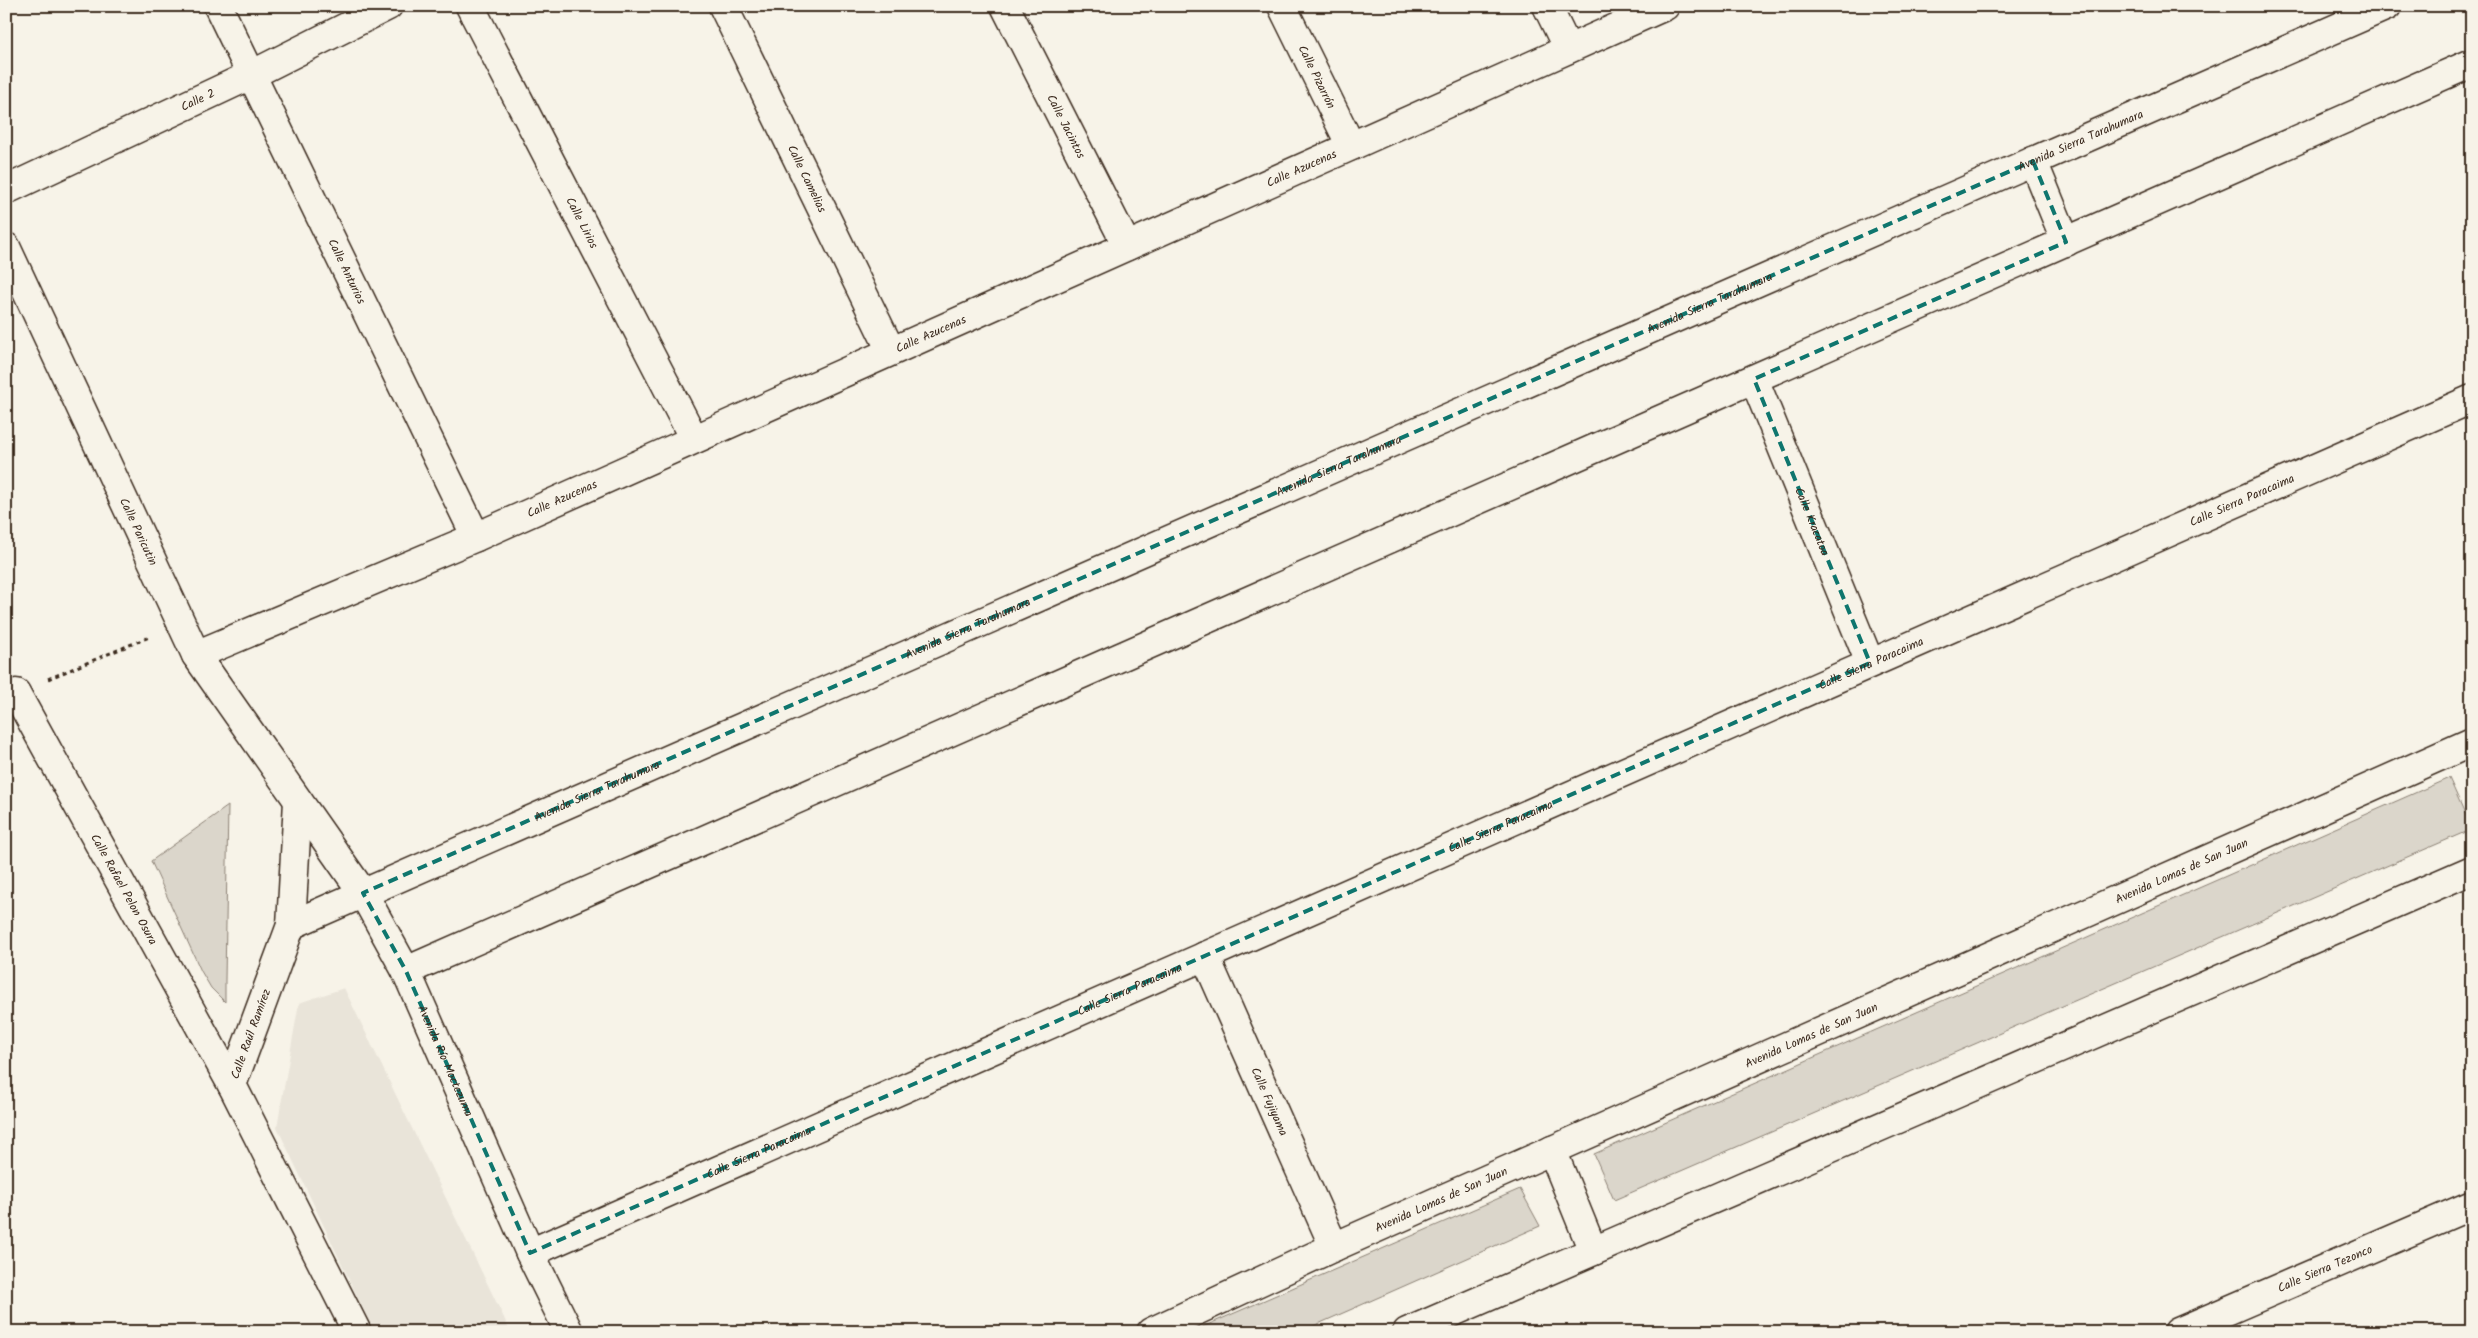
<svg xmlns="http://www.w3.org/2000/svg" width="2478" height="1338" font-family="Kalam,sans-serif">
<rect width="100%" height="100%" fill="#f7f3e8"/>
<filter id="ink" filterUnits="userSpaceOnUse"><feTurbulence type="fractalNoise" baseFrequency=".02" numOctaves="2"/><feDisplacementMap in="SourceGraphic" scale="10" xChannelSelector="R" yChannelSelector="G"/><feConvolveMatrix kernelMatrix="1 2 1 2 8 2 1 2 1" color-interpolation-filters="sRGB"/></filter>
<g filter="url(#ink)">
<!-- built -->
<path fill="#e9e4d9" d="M344,988L504,1318L510,1332H374L277,1127L299,1003Z"/>
<!-- green -->
<g fill="#dbd6cb" stroke="#8b8074">
<path d="M2449,778L2472,829L1614,1200L1594,1154Z"/>
<path d="M228,806L225,980V1002L211,988L201,971L151,861Z"/>
<path d="M1520,1189L1540,1226L1300,1332H1191Z"/>
</g>
<g fill="none" stroke-linecap="round" stroke-linejoin="round">
<!-- minor casing -->
<g stroke="#3b2a1e" stroke-width="31">
<g id="minor">
<path id="s1" d="M218,6L476,537"/>
<path id="s2" d="M470,6L694,439"/>
<path id="s3" d="M723,6L891,351"/>
<path id="s4" d="M1005,6L1127,246"/>
<path id="s5" d="M1282,6L1351,146"/>
<path d="M1547,6L1568,49"/>
<path d="M2033,161L2066,242"/>
<path id="s6" d="M6,190L251,75L388,6"/>
<path id="s7" d="M6,247L196,655L363,893L406,971L530,1253L569,1332"/>
<path id="s8" d="M1754,379L1870,663"/>
<path id="s9" d="M196,655L476,537L1665,6"/>
<path id="s10" d="M16,693L232,1085"/>
<path d="M298,801L291,925L232,1085L357,1332"/>
<path id="s11" d="M291,925L2387,6"/>
<path id="s12" d="M1205,956L1334,1247"/>
<path d="M406,971L2472,63"/>
<path d="M1552,1150L1593,1251"/>
<path id="s13" d="M530,1253L2472,399"/>
<path id="s14" d="M1151,1332L1334,1247L2472,742"/>
<path d="M1407,1332L2472,870"/>
<path id="s15" d="M2178,1332L2472,1205"/>
</g>
</g>
<!-- path -->
<path stroke="#3b2a1e" stroke-width="3" stroke-dasharray="4 4" stroke-linecap="butt" d="M48,679L149,637"/>
<!-- minor -->
<use href="#minor" stroke="#f7f3e8" stroke-width="28"/>
</g>
</g>
<!-- marked area -->
<path fill="none" stroke="#0f766e" stroke-width="4" stroke-dasharray="10 6" stroke-linejoin="round" d="M2033,161L2066,242L1754,379L1870,663L530,1253L406,971L363,893Z"/>
<g text-anchor="middle" dominant-baseline="central" stroke-width="4" stroke-linejoin="round" paint-order="stroke">
<!-- street labels -->
<g font-size="12" fill="#3b2a1e" stroke="#f7f3e8">
<text stroke="none"><textPath href="#s5" startOffset="79">Calle Pizarrón</textPath></text>
<text stroke="none"><textPath href="#s6" startOffset="212">Calle 2</textPath></text>
<text stroke="none"><textPath href="#s4" startOffset="135">Calle Jacintos</textPath></text>
<text stroke="none"><textPath href="#s11" startOffset="1954">Avenida Sierra Tarahumara</textPath></text>
<text stroke="none"><textPath href="#s9" startOffset="1208">Calle Azucenas</textPath></text>
<text stroke="none"><textPath href="#s3" startOffset="192">Calle Camelias</textPath></text>
<text stroke="none"><textPath href="#s2" startOffset="244">Calle Lirios</textPath></text>
<text stroke="none"><textPath href="#s1" startOffset="295">Calle Anturios</textPath></text>
<text stroke="none"><textPath href="#s11" startOffset="1549">Avenida Sierra Tarahumara</textPath></text>
<text stroke="none"><textPath href="#s9" startOffset="802">Calle Azucenas</textPath></text>
<text stroke="none"><textPath href="#s11" startOffset="1144">Avenida Sierra Tarahumara</textPath></text>
<text stroke="none"><textPath href="#s9" startOffset="398">Calle Azucenas</textPath></text>
<text stroke="none"><textPath href="#s13" startOffset="1870">Calle Sierra Paracaima</textPath></text>
<text stroke="none"><textPath href="#s8" startOffset="154">Calle Kracatoa</textPath></text>
<text stroke="none"><textPath href="#s7" startOffset="314">Calle Paricutin</textPath></text>
<text stroke="none"><textPath href="#s11" startOffset="739">Avenida Sierra Tarahumara</textPath></text>
<text stroke="none"><textPath href="#s13" startOffset="1465">Calle Sierra Paracaima</textPath></text>
<text stroke="none"><textPath href="#s11" startOffset="334">Avenida Sierra Tarahumara</textPath></text>
<text stroke="none"><textPath href="#s13" startOffset="1060">Calle Sierra Paracaima</textPath></text>
<text stroke="none"><textPath href="#s14" startOffset="1129">Avenida Lomas de San Juan</textPath></text>
<text stroke="none"><textPath href="#s10" startOffset="224">Calle Rafael Pelon Osura</textPath></text>
<text stroke="none"><textPath href="#s13" startOffset="655">Calle Sierra Paracaima</textPath></text>
<text transform="translate(251 1034) rotate(-70)">Calle Raúl Ramírez</text>
<text stroke="none"><textPath href="#s14" startOffset="724">Avenida Lomas de San Juan</textPath></text>
<text stroke="none"><textPath href="#s7" startOffset="928">Avenida Río Moctezuma</textPath></text>
<text stroke="none"><textPath href="#s12" startOffset="159">Calle Fujiyama</textPath></text>
<text stroke="none"><textPath href="#s13" startOffset="250">Calle Sierra Paracaima</textPath></text>
<text stroke="none"><textPath href="#s14" startOffset="319">Avenida Lomas de San Juan</textPath></text>
<text stroke="none"><textPath href="#s15" startOffset="160">Calle Sierra Tezonco</textPath></text>
</g>
</g>
<!-- margin -->
<rect width="2478" height="1338" fill="none" stroke="#f7f3e8" stroke-width="25"/>
<rect x="12" y="12" width="2453" height="1313" fill="none" stroke="#3b2a1e" stroke-width="2" filter="url(#ink)"/>
</svg>
